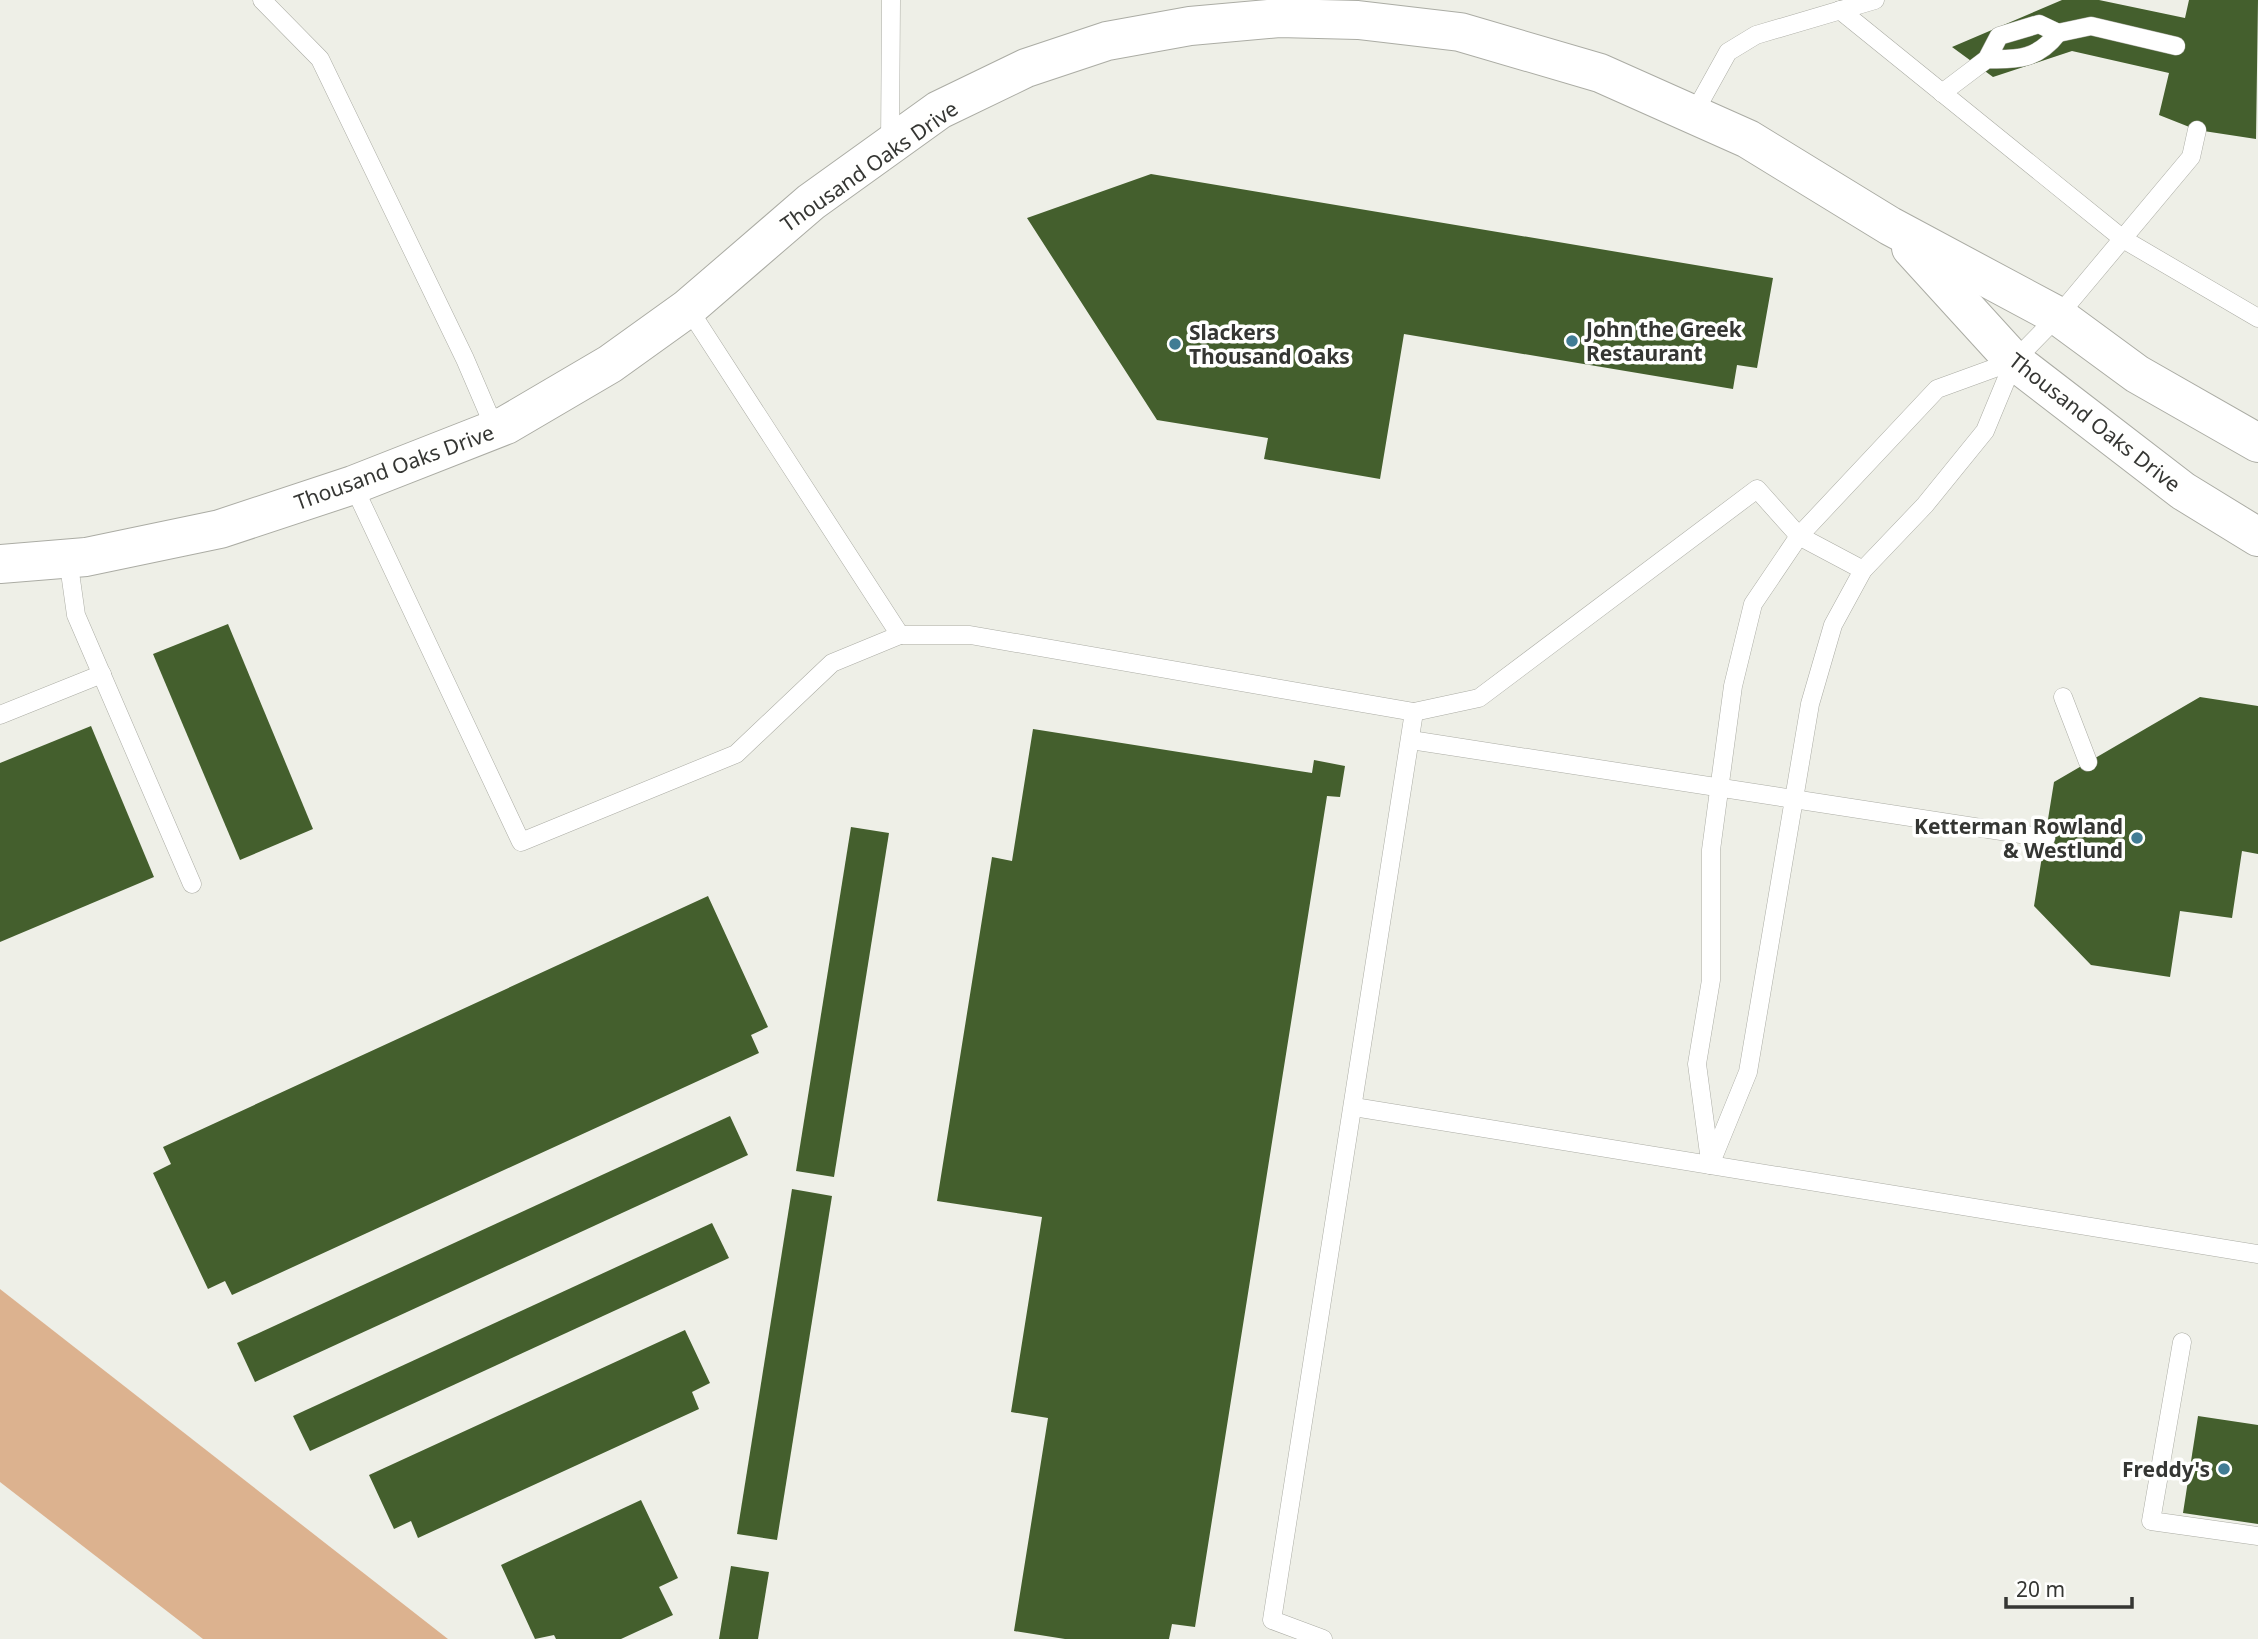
<svg xmlns="http://www.w3.org/2000/svg" width="2258" height="1639" font-family="'Noto Sans',sans-serif">
<rect width="100%" height="100%" fill="#eeefe7"/>
<!-- green -->
<path fill="#dcb28f" d="M0,1289L448,1639H203L0,1482Z"/>
<!-- building -->
<g fill="#445f2d">
<path d="M2062,0H2099L2185,18L2189,0H2258L2256,139L2197,130L2159,115L2169,73L2072,51L1993,77L1952,47Z"/>
<path d="M1151,174L1773,278L1757,368L1737,365L1733,389L1404,334L1380,479L1264,459L1268,438L1157,420L1027,218Z"/>
<path d="M228,624L313,829L240,860L153,654Z"/>
<path d="M2200,697L2258,706V854L2242,851L2232,918L2180,911L2170,977L2091,965L2034,906L2054,782Z"/>
<path d="M91,726L154,877L0,942V763Z"/>
<path d="M1033,729L1312,773L1314,760L1345,766L1340,797L1327,796L1195,1627L1172,1624L1169,1639H1065L1014,1631L1048,1418L1011,1412L1042,1217L937,1201L992,857L1012,861Z"/>
<path d="M851,827L889,833L834,1177L796,1171Z"/>
<path d="M708,896L768,1027L751,1035L759,1053L232,1295L225,1281L208,1289L153,1173L171,1164L163,1147Z"/>
<path d="M730,1116L748,1155L255,1382L237,1343Z"/>
<path d="M792,1189L832,1196L777,1540L737,1534Z"/>
<path d="M712,1223L729,1258L310,1451L293,1416Z"/>
<path d="M685,1330L710,1383L692,1392L699,1409L418,1538L411,1521L394,1529L369,1475Z"/>
<path d="M2198,1416L2258,1425V1524L2183,1513Z"/>
<path d="M641,1500L678,1578L659,1587L673,1615L621,1639H556L554,1635L535,1639L501,1565Z"/>
<path d="M731,1566L769,1572L758,1639H719Z"/>
</g>
<g fill="none" stroke-linecap="round" stroke-linejoin="round">
<!-- lane casing -->
<g stroke="#abaca4" stroke-width="19">
<g id="lane">
<path d="M262,0L320,59L465,359L495,429"/>
<path d="M1840,10L2123,239L2258,318"/>
<path d="M2058,33L2091,26L2176,46"/>
<path d="M1942,93L1987,59L1999,36L2039,24L2058,33C2038,59 2019,60 1987,59"/>
<path d="M1693,115L1728,52L1756,35L1875,0"/>
<path d="M890,146L891,0"/>
<path d="M688,308L900,635"/>
<path d="M353,485L521,842L736,754L832,663L900,635H970L1414,712L1479,698L1757,489L1799,536L1863,570"/>
<path d="M68,558L76,615L192,884"/>
<path d="M2063,697L2088,762"/>
<path d="M0,715L102,674"/>
<path d="M1411,740L2046,838"/>
<path d="M1354,1107L2258,1254"/>
<path d="M1710,1161L1697,1064L1711,980V850L1733,686L1753,604L1799,536L1937,389L2014,361"/>
<path d="M1710,1165L1748,1072L1810,704L1833,625L1863,570L1925,505L1985,431L2014,361L2058,316L2191,157L2197,130"/>
<path d="M2182,1342L2151,1521L2258,1536"/>
<path d="M1323,1639L1272,1620L1414,712"/>
</g>
</g>
<!-- secondary casing -->
<g stroke="#abaca4" stroke-width="40">
<g id="secondary">
<path d="M1911,248L2014,361L2183,491L2258,537"/>
<path d="M0,564L86,557L220,529L353,485L506,425L610,364L688,308L811,202L939,110L1026,68L1107,41L1190,26L1279,18L1358,20L1460,32L1600,73L1748,139L1890,226L2058,316L2137,374L2258,443"/>
</g>
</g>
<!-- lane -->
<use href="#lane" stroke="#fff" stroke-width="18"/>
<!-- secondary -->
<use href="#secondary" stroke="#fff" stroke-width="38"/>
</g>
<!-- markers -->
<g fill="#417c94" stroke="#fffffe" stroke-width="2.5">
<circle cx="1572" cy="341" r="7"/>
<circle cx="1175" cy="344" r="7"/>
<circle cx="2137" cy="838" r="7"/>
<circle cx="2224" cy="1469" r="7"/>
</g>
<g text-anchor="middle" dominant-baseline="central" stroke-width="7" stroke-linejoin="round" paint-order="stroke">
<!-- street labels -->
<g font-size="21" fill="#353633" stroke="#fffffe">
<text transform="translate(869 166) rotate(-35)">Thousand Oaks Drive</text>
<text transform="translate(2095 422) rotate(38)">Thousand Oaks Drive</text>
<text transform="translate(394 467) rotate(-20)">Thousand Oaks Drive</text>
</g>
<!-- poi labels -->
<g font-size="21" font-weight="bold" fill="#353633" stroke="#fffffe" text-anchor="start">
<text x="1586" y="329">John the Greek<tspan x="1586" dy="24">Restaurant</tspan></text>
<text x="1189" y="332">Slackers<tspan x="1189" dy="24">Thousand Oaks</tspan></text>
<text x="2123" y="826" text-anchor="end">Ketterman Rowland<tspan x="2123" dy="24">&amp; Westlund</tspan></text>
<text x="2210" y="1469" text-anchor="end">Freddy's</text>
</g>
</g>
<!-- scale -->
<path d="M2006 1597v10h126v-10" fill="none" stroke="#353633" stroke-width="3.5"/>
<text x="2016" y="1597" font-size="21" fill="#353633" stroke="#fffffe" stroke-width="5" paint-order="stroke">20 m</text>
</svg>
